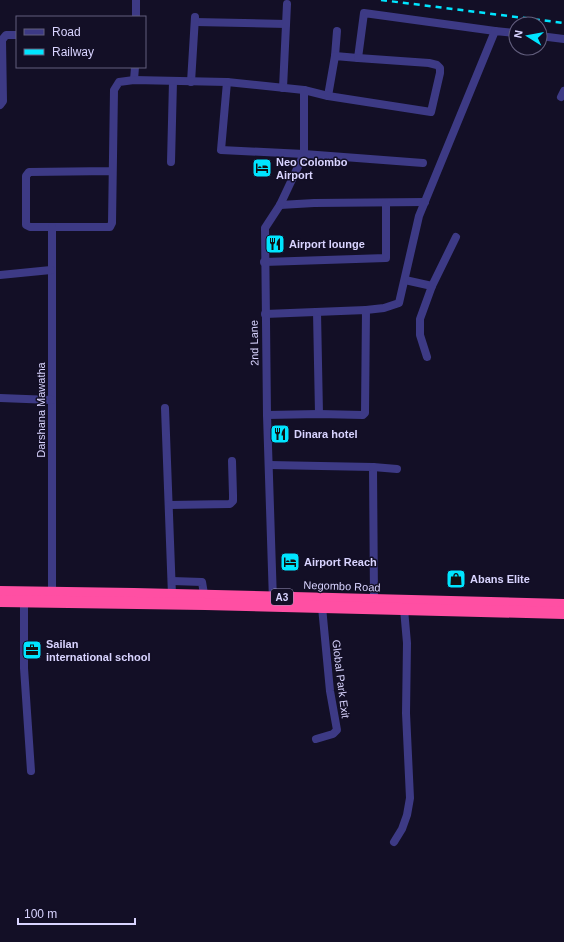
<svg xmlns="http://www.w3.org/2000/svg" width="564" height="942" font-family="Arial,sans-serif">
<rect width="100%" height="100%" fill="#130f26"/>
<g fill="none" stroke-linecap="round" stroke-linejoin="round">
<!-- street -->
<g stroke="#3d3a85" stroke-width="8">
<path d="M136,17V0"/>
<path d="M195,22L286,24"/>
<path d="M540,36L564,39"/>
<path d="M335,56L337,31"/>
<path d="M134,80L135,67"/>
<path d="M191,82L195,17"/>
<path d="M227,82L221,150L304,154L423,163"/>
<path d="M283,88L287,4"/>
<path d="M328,96L335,56L358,58L364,13L495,31"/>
<path d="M561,97L564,91"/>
<path d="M0,105L3,101L2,40L6,35H17"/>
<path d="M171,162L173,81"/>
<path d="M112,171L29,172L26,176V225L30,227H110L112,223L114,90L119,82L134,80L227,82L304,90L328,96L431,112L440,73V68L437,65L429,63L358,58"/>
<path d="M280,205L314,203L425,202"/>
<path d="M52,227V592"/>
<path d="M264,262L386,258V203"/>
<path d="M0,275L51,270"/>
<path d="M405,280L432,286"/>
<path d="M366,310L384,308L399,303L419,216L495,31L516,33"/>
<path d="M317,312L319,414"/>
<path d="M265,314L366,310L365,413L363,415L319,414L267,415"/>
<path d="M427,357L420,335V319L432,286L456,237"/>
<path d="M0,398L52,400"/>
<path d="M165,408L172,595"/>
<path d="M269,465L373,467L374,600"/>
<path d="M373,467L397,469"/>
<path d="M169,505L230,504L233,501V495L232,461"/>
<path d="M172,581L202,582L205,600"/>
<path d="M273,601L267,415L265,228L280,205L304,154V90"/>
<path d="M24,602V668L31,771"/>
<path d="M316,739L333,734L337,730L330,691L322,607"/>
<path d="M394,842L402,829L407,815L410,798L406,713L407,643L404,609"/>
</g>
<!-- highway -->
<g stroke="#ff4fa3" stroke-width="12">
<path d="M0,592L134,594L564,605"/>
<path d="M0,601L205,604L564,613"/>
</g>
<!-- rail -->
<path stroke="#00e5ff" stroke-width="2.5" stroke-dasharray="6 5" stroke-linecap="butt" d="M381,0L564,23"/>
</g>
<!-- icons -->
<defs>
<g id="hotel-square" transform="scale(1)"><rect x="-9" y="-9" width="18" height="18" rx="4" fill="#00e5ff" stroke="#130f26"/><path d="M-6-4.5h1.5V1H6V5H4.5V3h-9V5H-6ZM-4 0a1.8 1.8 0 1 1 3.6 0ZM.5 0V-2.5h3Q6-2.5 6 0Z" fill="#111"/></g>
<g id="restaurant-square" transform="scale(1)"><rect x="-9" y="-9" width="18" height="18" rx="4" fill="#00e5ff" stroke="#130f26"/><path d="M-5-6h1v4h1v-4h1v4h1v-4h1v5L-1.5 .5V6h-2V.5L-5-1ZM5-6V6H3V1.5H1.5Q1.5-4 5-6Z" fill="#111"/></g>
<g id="shop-square" transform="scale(1)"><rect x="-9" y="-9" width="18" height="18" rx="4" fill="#00e5ff" stroke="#130f26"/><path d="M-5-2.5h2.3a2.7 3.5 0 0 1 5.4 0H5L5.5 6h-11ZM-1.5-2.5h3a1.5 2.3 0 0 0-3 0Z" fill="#111"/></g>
<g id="office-square" transform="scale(1)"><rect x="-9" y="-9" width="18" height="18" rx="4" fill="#00e5ff" stroke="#130f26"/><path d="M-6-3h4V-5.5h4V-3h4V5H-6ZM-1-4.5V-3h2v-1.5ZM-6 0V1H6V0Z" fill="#111"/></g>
</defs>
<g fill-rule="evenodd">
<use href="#hotel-square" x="262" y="168"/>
<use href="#restaurant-square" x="275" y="244"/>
<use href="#restaurant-square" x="280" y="434"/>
<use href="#hotel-square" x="290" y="562"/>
<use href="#shop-square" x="456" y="579"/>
<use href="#office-square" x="32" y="650"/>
</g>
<g text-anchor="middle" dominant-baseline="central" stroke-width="3" stroke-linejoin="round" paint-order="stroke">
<!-- shield labels -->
<rect fill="#130f26" stroke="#9e99be" stroke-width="1" x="271" y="589" width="22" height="16" rx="3"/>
<g font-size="10" font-weight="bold" fill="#d9d4ff">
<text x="282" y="597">A3</text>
</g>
<!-- poi labels -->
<g font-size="11" font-weight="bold" fill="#d9d4ff" stroke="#130f26" text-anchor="start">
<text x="276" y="162">Neo Colombo<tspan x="276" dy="13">Airport</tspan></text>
<text x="289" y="244">Airport lounge</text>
<text x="294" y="434">Dinara hotel</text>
<text x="304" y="562">Airport Reach</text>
<text x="470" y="579">Abans Elite</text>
<text x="46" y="644">Sailan<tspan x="46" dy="13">international school</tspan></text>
</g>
<!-- street labels -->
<g font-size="11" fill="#d9d4ff" stroke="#130f26">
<text transform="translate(254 343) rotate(-91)">2nd Lane</text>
<text transform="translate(41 410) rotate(-90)">Darshana Mawatha</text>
<text transform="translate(342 586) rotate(2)">Negombo Road</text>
<text transform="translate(341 679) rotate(83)">Global Park Exit</text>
</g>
</g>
<!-- legend -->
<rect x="16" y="16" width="130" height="52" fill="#130f26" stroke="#625e7d"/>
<rect x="24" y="29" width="20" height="6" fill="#3d3a85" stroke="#625e7d"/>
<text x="52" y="36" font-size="12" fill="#d9d4ff">Road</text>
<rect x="24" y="49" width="20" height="6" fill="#00e5ff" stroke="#625e7d"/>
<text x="52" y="56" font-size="12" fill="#d9d4ff">Railway</text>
<!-- north arrow -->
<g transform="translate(528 36) rotate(281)"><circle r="19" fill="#130f26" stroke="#625e7d"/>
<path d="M0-3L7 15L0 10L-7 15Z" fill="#00e5ff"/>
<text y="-6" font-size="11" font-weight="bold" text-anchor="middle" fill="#d9d4ff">N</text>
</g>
<!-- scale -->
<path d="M18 918v6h117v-6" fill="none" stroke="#d9d4ff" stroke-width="2"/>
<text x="24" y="918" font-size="12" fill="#d9d4ff" stroke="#130f26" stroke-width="3" paint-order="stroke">100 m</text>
</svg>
